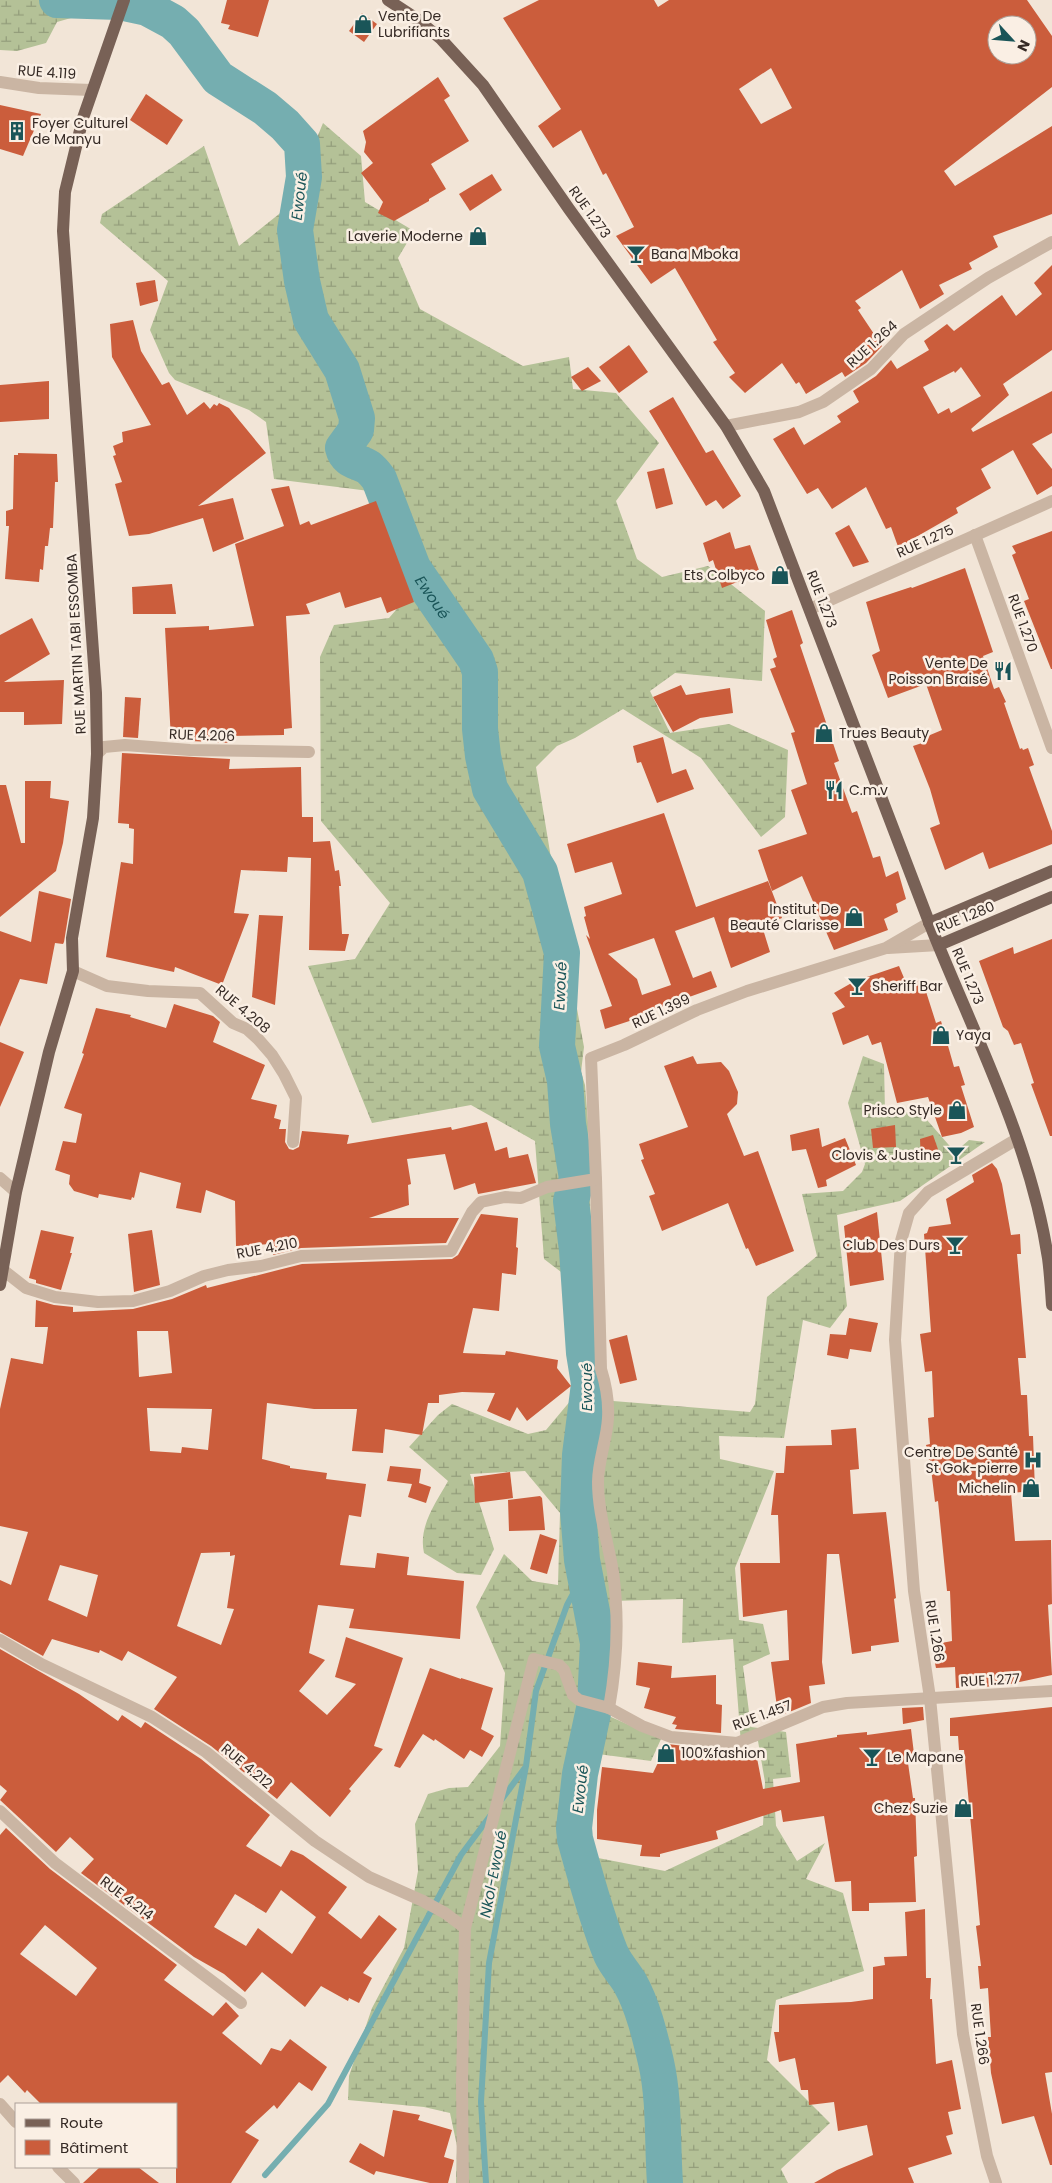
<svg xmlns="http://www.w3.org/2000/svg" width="1052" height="2183" font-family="Poppins,sans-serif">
<defs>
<pattern id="wetland-marsh" width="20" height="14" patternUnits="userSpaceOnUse" patternTransform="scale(1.25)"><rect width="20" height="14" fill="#b4c197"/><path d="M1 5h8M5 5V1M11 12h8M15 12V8" fill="none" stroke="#939d7b"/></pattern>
</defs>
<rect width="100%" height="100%" fill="#f2e5d7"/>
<!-- wetland -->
<g fill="url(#wetland-marsh)" fill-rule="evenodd">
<path d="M0,0H98L92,12L57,22L46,43L17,51L0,50Z"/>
<path d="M323,123L361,156L365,202L414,231L398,258L420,309L523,366L569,357L573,389L616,393L659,443L616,501L637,559L662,577L708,566L765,611L762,681L675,673L650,691L670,733L729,724L788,750L785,817L761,837L701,758L623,709L575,738L557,746L536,767L565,943L584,1047L581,1072L585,1085L588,1122L595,1372L600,1390L613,1401L750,1412L755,1404L767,1297L817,1256L802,1194L843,1191L862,1172L865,1164L848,1103L863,1056L884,1064L885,1112H920L955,1152L969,1140L985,1142L900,1201L837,1215L847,1306L830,1328L803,1320L784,1438L719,1436L720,1459L774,1471L735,1568L739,1620L763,1624L770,1654L743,1666L751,1727L786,1732L791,1777L773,1779L776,1826L797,1861L825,1843L806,1879L843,1893L864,1971L776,2000L767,2060L830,2123L781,2169L788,2183H456L457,2146L450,2113L424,2107L348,2100L349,2076L372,2008L404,1948L418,1871L415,1824L428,1794L449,1788L468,1787L500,1746L505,1673L476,1607L504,1554L532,1581L558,1585L560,1513L525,1471L470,1474L494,1549L481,1575L457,1573L424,1553C418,1526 436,1503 448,1481L409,1447L438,1415L452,1404L528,1434L546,1430L582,1387L569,1278L544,1259L535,1141L471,1105L372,1123L308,966L355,959L390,903L321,821L320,657L334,625L389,618L415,588L377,492L274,479L266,422L249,410L175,380L169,373L150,330L168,281L100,223L102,214L204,146L239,246L289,206ZM683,1599L682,1643L733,1639L741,1744L758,1741L765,1782L763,1825L665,1871L593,1857C583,1824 594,1788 598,1754L651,1761L661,1739L602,1713L612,1601Z"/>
</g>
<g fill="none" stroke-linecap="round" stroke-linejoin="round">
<!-- stream -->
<g stroke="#75aeb0" stroke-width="6">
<path d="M502,1799L524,1769"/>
<path d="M265,2175L328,2104L461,1855L490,1816"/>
<path d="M486,2183L481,2102L489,1963L526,1766L536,1691L567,1605L574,1592L586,1583"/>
</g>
<!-- river -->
<path stroke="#75aeb0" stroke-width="36" id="s1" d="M57,0L119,2L147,8L173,22L184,32L218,78L265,108L285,125L302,144L304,177L295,230L302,281L311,320L342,370L357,418L356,430L343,448C346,461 357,461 368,467C372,470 376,475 379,479L413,568L476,660L480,672V729L483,756L490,789L540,872L562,953L557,1046L565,1081L568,1124L577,1178L571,1201L577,1250L584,1353L589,1384L580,1455L578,1511L582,1560L598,1643L595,1704L580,1774L574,1828L575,1839C586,1878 596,1917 611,1954C616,1965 624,1973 630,1983C643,2006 650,2036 656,2062C665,2102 662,2143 665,2183"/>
</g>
<!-- building -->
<g fill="#cb5d3c" fill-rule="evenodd">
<path d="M227,0H269L258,37L228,29L230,25L221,23Z"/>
<path d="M539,0H654L658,7L669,0H1027L1052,36V87L944,171L955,186L1052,126V214L993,236L998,247L969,263L972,269L939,285L944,294L920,309L902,270L855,301L861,308L858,310L882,346L866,363L845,377L842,372L806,394L799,382L796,384L782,363L745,393L729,377L735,373L713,342L717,340L675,268L651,284L616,236L634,227L606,173L603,175L581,130L553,148L538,126L561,109L503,18ZM997,25H1027V55H997ZM771,68L792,108L761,124L739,89Z"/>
<path d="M362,13L377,24L364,42L349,31Z"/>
<path d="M438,77L450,96L444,100L469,141L431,164L446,189L429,199V201L394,221L378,213L383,202L361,173L373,163L364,152L366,142L363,131Z"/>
<path d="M146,94L183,120L167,145L130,120Z"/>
<path d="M0,105L41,114L23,156L0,149Z"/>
<path d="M492,174L502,190L470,211L459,194Z"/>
<path d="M1052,265V350L1003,384L1009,395L971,429L973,432L1052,391V433L1032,444L1052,469V486L1037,495L1013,450L981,469L991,488L956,508L958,513L916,537L920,545L900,552L891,527L886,529L866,487L832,509L818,488L807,494L773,439L794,427L804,445L841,422L837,416L859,402L853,391L876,376L891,360L897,369L929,350L924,341L947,324L954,331L1002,295L1016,316L1042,294L1034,283ZM961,367L981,396L951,413L949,408L938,414L923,387L954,371L955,373Z"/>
<path d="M155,280L158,301L140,306L136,283Z"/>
<path d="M133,320L141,351L162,385L169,382L187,415L204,402L210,409L214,404L217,406L219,403L229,408L266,453L198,506L233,498L244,539L213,552L203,518L149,534L129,536L115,484L122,482L113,456L116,455L113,446L123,442L122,432L151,425L112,357L110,324Z"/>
<path d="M629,345L648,372L619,393L599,367Z"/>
<path d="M588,367L601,381L582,391L571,377Z"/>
<path d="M49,381V419L0,422V385Z"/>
<path d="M673,397L706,453L713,450L741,496L723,509L716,500L706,506L649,411Z"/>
<path d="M18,453L57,454L58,482H55L53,528H50L48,546H45L43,570L40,569L39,582L5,579L9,526H6V511L13,509L14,455H18Z"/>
<path d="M664,468L673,504L656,509L647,472Z"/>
<path d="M289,486L300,525L309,521L311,525L376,501L414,602L387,613L381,597L345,608L340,592L306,604L310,614L286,616L292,728L284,729V735L230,736V743L171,740L165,628L209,626V630L254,626L235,544L284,526L271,489Z"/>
<path d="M849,525L869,562L853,567L835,533Z"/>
<path d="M1052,531V669H1051L1024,601L1029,599L1012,555L1016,553L1012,546Z"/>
<path d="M730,532L735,549L750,545L760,573L722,588L713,560L709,562L703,543Z"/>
<path d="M965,568L993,652L983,656L994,689L999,687L1006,702L1004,703L1020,749L1022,748L1023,750L1028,748L1034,765L1029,767L1052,831V844L989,869L983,852L945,870L930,828L940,824L930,789L913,746L925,742L923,738L942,730L926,684L888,698L872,655L880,651L866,602L911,587L912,588Z"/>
<path d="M172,584L176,614H133L132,587Z"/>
<path d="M792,610L803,643L800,645L839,761L834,763L852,813L857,811L873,858L880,856L886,877L898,871L906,899L896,904L898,912L884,919L888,930L834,950L802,876L772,891L758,850L807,834L791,790L807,784L791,733L795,732L770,669L776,667L773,659L777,657L766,620Z"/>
<path d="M32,618L50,654L4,682L64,680L62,724L24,725V712H0V635Z"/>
<path d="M681,685L686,695L730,688L733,713L700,718L673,732L653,697Z"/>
<path d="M125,697L141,698L138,738L123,737Z"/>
<path d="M663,737L672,774L686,769L694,789L657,803L641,762L637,763L633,746Z"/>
<path d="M122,753L230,759L229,769L301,767L302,817H313V842L330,841L335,871L339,870L341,886H339L342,934H349L345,951L309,950L311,858L288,857L287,872L241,870L234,913L249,914L222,985L175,967L174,972L106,957L121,862L133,864L134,829L129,828V824L118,823Z"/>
<path d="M25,781H51L50,798L69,801L63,843L56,871L0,917V785H6L21,843H25Z"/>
<path d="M664,813L696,907L768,881L782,918L762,926L770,952L731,968L714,917L675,931L693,978L711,971L717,987L653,1010L654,1013L605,1029L600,1010L612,1006L586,935L590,939L584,917L586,916L584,907L622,894L612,862L575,873L567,844ZM654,938L671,985L642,995L637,979L608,954Z"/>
<path d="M39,891L71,899L64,942L63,944L55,943L47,984L20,979L0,1027V931L31,942Z"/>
<path d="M259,915L283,916L275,1005L252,997Z"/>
<path d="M1052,939V1136H1050L1031,1084L1034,1083L1021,1043L1014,1045L1008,1031L1003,1027L979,961L1013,947L1014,954Z"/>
<path d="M899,966L907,985L922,979L936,1023L941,1021L954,1067L959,1066L965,1085L961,1086L974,1127L961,1133L942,1137L928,1097L897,1103L881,1042L872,1045L868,1035L843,1045L832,1013L845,1007L834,993L855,981Z"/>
<path d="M174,1004L213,1016L220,1022L213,1042L265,1065L251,1099L277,1105L274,1118L281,1120L279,1129H286L285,1142L289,1149L293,1150L299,1147L302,1131L349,1135L347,1144L451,1127L452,1130L487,1122L495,1151L507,1147L509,1158L528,1154L536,1183L478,1194L475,1183L454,1190L445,1154L407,1159L411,1184L408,1185L409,1205L369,1218H459L446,1243L301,1248L273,1255L272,1244L236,1246L235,1201L206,1190L201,1213L176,1208L181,1183L140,1172L134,1198L132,1197L131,1200L99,1194L98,1198L74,1191L69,1184L70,1175L55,1170L63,1141L76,1143L82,1114L64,1108L84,1054L82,1053L96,1008L131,1015L130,1017L166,1028Z"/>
<path d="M0,1042L24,1052L0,1107Z"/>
<path d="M693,1056L697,1064L721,1062L729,1071L738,1092L737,1104L727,1114L744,1156L758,1151L794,1251L756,1266L748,1248L746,1249L728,1203L662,1231L649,1196L655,1194L641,1160L644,1159L639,1144L688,1127L664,1066Z"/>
<path d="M895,1125L896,1147L873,1148L871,1129Z"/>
<path d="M819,1128L822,1147L845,1138L856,1165L826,1180L827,1186L818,1188L806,1149L792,1151L790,1135Z"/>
<path d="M933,1135L941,1158L921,1162L920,1139Z"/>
<path d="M992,1163L997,1169L1002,1184L1011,1235L1020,1234L1021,1254H1017L1026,1358H1018L1021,1395H1027L1029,1436H1033L1035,1491L1011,1493L1015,1541L1051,1540L1052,1604L1048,1605L1052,1675L1001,1686L956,1688L955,1667L936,1668L931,1645L952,1641L950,1591H947L938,1501L935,1502L930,1460H929L926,1445L930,1444L928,1418L934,1417L932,1371L925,1372L920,1334L931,1332L924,1234L927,1233L929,1227L951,1224L946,1199L974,1182L972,1175Z"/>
<path d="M877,1212L884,1280L850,1286L844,1226Z"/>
<path d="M481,1214L518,1218L516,1247L518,1248L516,1275L502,1273L499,1311L473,1308L463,1353L505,1355L506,1351L558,1360L557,1368L571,1386L527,1421L517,1407L510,1421L487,1411L495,1393L462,1392L439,1395V1403H428L422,1435L385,1429L383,1453L352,1451L357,1409H314L267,1403L262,1459L290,1466V1468L327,1473L326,1479L366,1484L361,1517L349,1515L340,1565L375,1568L377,1553L409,1557L407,1575L464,1581L460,1639L349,1628L354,1609L318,1605L309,1653L325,1660L299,1691L327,1715L356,1684L335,1677L346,1637L403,1658L374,1746L383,1749L349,1789L351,1791L330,1817L291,1782L277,1799L211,1746L154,1709L177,1677L128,1651L122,1661L100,1650L99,1653L52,1639L43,1656L0,1632V1580L11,1585L28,1532L0,1526V1409L11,1358L43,1364L48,1327H35L36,1300L54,1305L73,1307V1312L133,1309L172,1299L206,1285L207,1288L302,1264L452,1259L458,1255ZM137,1331H168L172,1373L139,1377ZM147,1408L212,1409L208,1450L182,1447L181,1453L150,1451ZM230,1552V1556L235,1555L227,1608L234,1609L221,1645L177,1626L201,1553ZM60,1565L98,1575L87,1617L48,1600Z"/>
<path d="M41,1230L74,1237L70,1253H72L61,1290L36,1283V1280L29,1278Z"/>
<path d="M152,1230L160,1285L134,1292L128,1234Z"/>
<path d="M849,1318L878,1323L871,1352L850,1349L848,1359L827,1355L830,1334L846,1335Z"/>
<path d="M627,1335L637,1380L620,1384L609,1340Z"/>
<path d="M856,1428L859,1469L850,1470L853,1514L886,1512L896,1598L894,1599L899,1642L871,1646V1651L852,1654L839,1554H827L822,1662L825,1684L809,1686L811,1703L787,1713L778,1715L771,1662L789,1660L787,1610L743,1617L740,1563H780L778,1515H771L776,1473H784L786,1446L832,1445L831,1430Z"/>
<path d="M390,1466L421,1469L419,1483L431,1487L426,1503L408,1497L412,1484L387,1481Z"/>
<path d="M510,1472L513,1498L475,1503L474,1477Z"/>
<path d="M540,1496L542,1498L545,1530L509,1531L508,1500Z"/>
<path d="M540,1534L557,1540L547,1574L530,1569Z"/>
<path d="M0,1649L79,1694L118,1721L122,1715L141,1728L145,1722L201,1759L270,1815L246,1846L281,1867L291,1850L303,1855L347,1887L328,1913L361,1939L379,1915L397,1929L363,1973L372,1978L359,2003L349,1998L348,2001L321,1986L305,2007L262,1972L245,1992L224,1974L194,1957L81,1873L94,1859L70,1837L56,1852L0,1800L7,1791L0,1785ZM281,1890L316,1917L292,1954L258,1928L246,1946L214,1927L235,1894L266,1913Z"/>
<path d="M638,1662L672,1666L671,1678L716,1675V1704L722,1705L721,1733L675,1729L677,1725L672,1724L676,1717L644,1708L650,1688L636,1685Z"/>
<path d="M430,1668L461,1679V1678L493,1688L481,1729L494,1736L482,1757L470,1750L464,1759L435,1739L434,1741L423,1734L400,1768L394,1766Z"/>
<path d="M923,1707L924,1720L903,1724L902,1708Z"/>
<path d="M1052,1707V2072L1045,2073L1052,2114V2165H1050L1034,2116L1002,2124L991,2073L988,2037H991L988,1988L980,1989L978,1966H981L976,1926L980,1925L964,1750H959L958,1736H950V1718Z"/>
<path d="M911,1729L915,1762L908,1763L913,1798H915L917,1856L914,1857L916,1902L869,1903V1911H852L851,1881L835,1882L824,1816L783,1822L781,1810L716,1831L718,1839L660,1854V1857L640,1856L642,1845L597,1839V1810L602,1767L653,1773L667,1744L721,1750V1752L745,1749L746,1753H756L763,1789L800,1782L796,1744L837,1737V1735L867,1732V1735Z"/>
<path d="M6,1828L50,1869L177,1965L164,1980L213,2016L226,2002L239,2016L222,2033L261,2065L271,2048L281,2051L290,2039L327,2067L312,2091L299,2082L277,2109L274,2105L245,2132L259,2140L231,2183H176V2104H41L27,2090L25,2093L8,2075L0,2083V1835ZM45,1925L97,1968L76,1996L20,1954Z"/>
<path d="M925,1909L926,1978H931L930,1999H932L936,2064L952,2060L961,2109L948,2112L953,2134L946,2136L952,2154L908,2168L914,2183H814L837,2170L873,2155L867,2125L838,2131L834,2102L809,2105L808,2090H801L795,2058L779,2062L774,2032H779V2005L851,2002L873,1999V1967L885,1965L884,1957L907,1956L905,1912Z"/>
<path d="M393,2110L420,2115L418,2120L452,2130L444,2157L454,2160L448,2183H430L376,2171L374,2175L349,2162L360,2143L384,2157Z"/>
<path d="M100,2167H138L159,2183H83Z"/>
</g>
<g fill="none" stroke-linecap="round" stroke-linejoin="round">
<!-- minor -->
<g stroke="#cab5a3" stroke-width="12">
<path d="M0,82L39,88L91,90"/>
<path d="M726,426L799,412L823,402L871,369L904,334L988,278L1052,242"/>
<path d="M975,535L1052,748"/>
<path d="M810,609L1052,501"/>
<path d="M97,754L104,747L125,745L190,750L309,752"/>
<path d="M888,948L939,945"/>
<path d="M73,971L107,986L148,991L200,993L233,1023L247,1029L258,1039L272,1055L284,1074L296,1098L293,1142"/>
<path d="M0,1178L16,1192"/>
<path d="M596,1179L601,1369C606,1385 609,1401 608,1418C607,1439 598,1461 598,1482C598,1513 608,1542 613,1572C619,1616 617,1664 609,1708"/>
<path d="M3,1270L26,1288L55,1297L98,1302L133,1301L170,1291L204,1276L228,1270L261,1266L301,1256L451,1251L472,1212L481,1202L505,1197L521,1198L547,1187L596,1179L591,1058L624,1045L697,1010L747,991L886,948L929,923"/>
<path d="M0,1640L41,1664L152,1717L206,1752L315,1841L369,1877L423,1901L445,1913L465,1928"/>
<path d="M0,1811L55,1863L241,2003"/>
<path d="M0,2104L16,2122"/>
<path d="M58,2167L74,2183"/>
<path d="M463,2183L462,2084L465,1928L534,1659L559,1665L564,1670L573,1695L579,1700L609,1708L642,1726L671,1737L737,1743L823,1707L847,1703L1052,1691"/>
<path d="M996,2183L987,2156L963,2034L930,1698L914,1591L895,1340L901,1241L909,1213L928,1192L1017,1139"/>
</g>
<!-- major -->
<g stroke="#786156" stroke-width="12">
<path d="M388,0L417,19L441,39L483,85L569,209L726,426L764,491C819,635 873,779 929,922C972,1031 1030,1140 1048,1258C1050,1273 1051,1289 1052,1305"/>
<path d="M929,923L1052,871"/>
<path d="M939,945L1052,897"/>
<path d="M0,1285L16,1192L49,1052L73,971L72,938L93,818L97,754L96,693L63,231L65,192L83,118L124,0"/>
</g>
</g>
<!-- icons -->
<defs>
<g id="shop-bare" transform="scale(1.5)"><path d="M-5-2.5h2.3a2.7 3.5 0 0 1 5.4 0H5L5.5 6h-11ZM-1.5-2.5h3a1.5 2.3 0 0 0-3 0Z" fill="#1a5558" stroke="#faefe4" stroke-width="2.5" paint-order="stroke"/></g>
<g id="building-bare" transform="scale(1.5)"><path d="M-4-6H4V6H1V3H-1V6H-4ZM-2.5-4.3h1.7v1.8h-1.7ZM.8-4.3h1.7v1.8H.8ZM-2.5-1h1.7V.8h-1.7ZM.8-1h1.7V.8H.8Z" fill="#1a5558" stroke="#faefe4" stroke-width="2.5" paint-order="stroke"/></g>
<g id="bar-bare" transform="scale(1.5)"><path d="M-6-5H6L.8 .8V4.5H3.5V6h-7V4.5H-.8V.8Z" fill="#1a5558" stroke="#faefe4" stroke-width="2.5" paint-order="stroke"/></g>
<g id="restaurant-bare" transform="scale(1.5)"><path d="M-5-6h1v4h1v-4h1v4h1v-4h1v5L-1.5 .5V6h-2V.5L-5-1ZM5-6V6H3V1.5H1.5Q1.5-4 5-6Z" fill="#1a5558" stroke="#faefe4" stroke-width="2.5" paint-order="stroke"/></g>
<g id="hospital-bare" transform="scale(1.5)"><path d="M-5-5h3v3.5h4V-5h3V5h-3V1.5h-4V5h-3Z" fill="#1a5558" stroke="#faefe4" stroke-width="2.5" paint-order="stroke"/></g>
</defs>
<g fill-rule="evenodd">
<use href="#shop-bare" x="363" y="24"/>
<use href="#building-bare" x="17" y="131"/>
<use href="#shop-bare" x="478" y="236"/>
<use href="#bar-bare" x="636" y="254"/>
<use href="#shop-bare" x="780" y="575"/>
<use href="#restaurant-bare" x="1003" y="671"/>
<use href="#shop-bare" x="824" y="733"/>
<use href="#restaurant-bare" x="834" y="790"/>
<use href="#shop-bare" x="854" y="917"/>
<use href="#bar-bare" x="857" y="986"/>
<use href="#shop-bare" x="941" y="1035"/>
<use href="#shop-bare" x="957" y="1110"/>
<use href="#bar-bare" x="956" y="1155"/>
<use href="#bar-bare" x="955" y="1245"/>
<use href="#hospital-bare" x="1033" y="1460"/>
<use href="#shop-bare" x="1031" y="1488"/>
<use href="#shop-bare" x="666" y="1753"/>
<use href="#bar-bare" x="872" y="1757"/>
<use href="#shop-bare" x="963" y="1808"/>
</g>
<g text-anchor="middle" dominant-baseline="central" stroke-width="5" stroke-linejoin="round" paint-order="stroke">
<!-- poi labels -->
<g font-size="14" fill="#352a25" stroke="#faefe4" text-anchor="end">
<text x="378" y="16" text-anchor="start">Vente De<tspan x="378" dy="16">Lubrifiants</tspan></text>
<text x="32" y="123" text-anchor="start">Foyer Culturel<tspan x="32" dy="16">de Manyu</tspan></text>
<text x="463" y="236">Laverie Moderne</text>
<text x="651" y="254" text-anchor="start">Bana Mboka</text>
<text x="765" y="575">Ets Colbyco</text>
<text x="988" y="663">Vente De<tspan x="988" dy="16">Poisson Braisé</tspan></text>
<text x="839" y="733" text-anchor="start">Trues Beauty</text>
<text x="849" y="790" text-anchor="start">C.m.v</text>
<text x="839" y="909">Institut De<tspan x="839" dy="16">Beauté Clarisse</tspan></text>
<text x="872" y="986" text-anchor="start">Sheriff Bar</text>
<text x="956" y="1035" text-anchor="start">Yaya</text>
<text x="942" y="1110">Prisco Style</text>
<text x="941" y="1155">Clovis &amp; Justine</text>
<text x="940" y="1245">Club Des Durs</text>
<text x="1018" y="1452">Centre De Santé<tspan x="1018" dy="16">St Gok-pierre</tspan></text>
<text x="1016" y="1488">Michelin</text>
<text x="681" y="1753" text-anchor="start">100%fashion</text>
<text x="887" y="1757" text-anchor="start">Le Mapane</text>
<text x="948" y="1808">Chez Suzie</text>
</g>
<!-- street labels -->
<g font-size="14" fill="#352a25" stroke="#faefe4">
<text transform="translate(47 72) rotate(4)">RUE 4.119</text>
<text transform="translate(590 212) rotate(54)">RUE 1.273</text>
<text transform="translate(872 344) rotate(-42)">RUE 1.264</text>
<text transform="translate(925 541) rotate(-24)">RUE 1.275</text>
<text transform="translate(822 599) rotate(69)">RUE 1.273</text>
<text transform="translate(1023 623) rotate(70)">RUE 1.270</text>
<text transform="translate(76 644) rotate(-93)">RUE MARTIN TABI ESSOMBA</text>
<text transform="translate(202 735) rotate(2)">RUE 4.206</text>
<text transform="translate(965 917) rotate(-22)">RUE 1.280</text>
<text transform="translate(968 976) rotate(67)">RUE 1.273</text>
<text transform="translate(243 1009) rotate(40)">RUE 4.208</text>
<text transform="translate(661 1011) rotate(-25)">RUE 1.399</text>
<text transform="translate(267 1248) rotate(-11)">RUE 4.210</text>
<text transform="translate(935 1631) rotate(81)">RUE 1.266</text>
<text transform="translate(990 1680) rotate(-3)">RUE 1.277</text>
<text transform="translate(762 1715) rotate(-20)">RUE 1.457</text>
<text transform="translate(247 1766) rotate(40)">RUE 4.212</text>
<text transform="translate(127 1898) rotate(37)">RUE 4.214</text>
<text transform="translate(980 2034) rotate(82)">RUE 1.266</text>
</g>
<!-- water labels -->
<g font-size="15" font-style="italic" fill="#1a5558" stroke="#faefe4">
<text transform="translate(299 196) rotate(-83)">Ewoué</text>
<text stroke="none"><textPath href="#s1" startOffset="801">Ewoué</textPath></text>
<text transform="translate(560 986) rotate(-87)">Ewoué</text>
<text transform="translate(586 1387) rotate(-90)">Ewoué</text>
<text transform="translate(580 1789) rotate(-83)">Ewoué</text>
<text transform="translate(493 1874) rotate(-79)">Nkol-Ewoué</text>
</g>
</g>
<!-- legend -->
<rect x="15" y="2103" width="162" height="65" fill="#faefe4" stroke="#aba098"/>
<rect x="25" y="2119" width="25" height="8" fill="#786156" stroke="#aba098"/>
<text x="60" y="2128" font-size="15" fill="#352a25">Route</text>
<rect x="25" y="2140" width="25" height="15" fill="#cb5d3c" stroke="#aba098"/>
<text x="60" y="2153" font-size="15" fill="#352a25">Bâtiment</text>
<!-- north arrow -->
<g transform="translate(1012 40) rotate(116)"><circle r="24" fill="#faefe4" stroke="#aba098"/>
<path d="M0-4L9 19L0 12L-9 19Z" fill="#1a5558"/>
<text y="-8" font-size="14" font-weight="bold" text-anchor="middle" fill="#352a25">N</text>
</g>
</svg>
